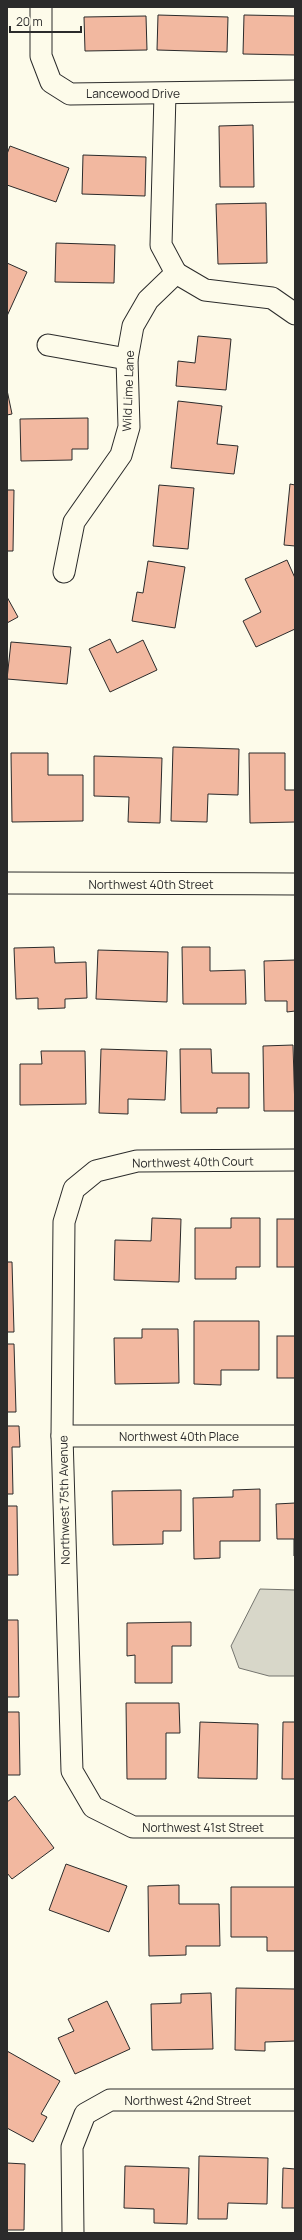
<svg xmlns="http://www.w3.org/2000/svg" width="302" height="2240" font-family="Manrope,sans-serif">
<rect width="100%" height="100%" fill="#fdfbea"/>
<!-- water -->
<path fill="#d8d7c9" stroke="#74746e" d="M260,1589L295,1590V1676H269L239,1668L231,1646Z"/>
<!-- building -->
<g fill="#f2b8a0" stroke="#2b2b2b">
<path d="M158,15L228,17L227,52L157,50Z"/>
<path d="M244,15L295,16V55L243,54Z"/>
<path d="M146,16L147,50L85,51L84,17Z"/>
<path d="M253,125L254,187H220L219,126Z"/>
<path d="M10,146L69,168L56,202L7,185V154Z"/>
<path d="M83,155L146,157L145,196L82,194Z"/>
<path d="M266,203L267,263L218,264L216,204Z"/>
<path d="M56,243L115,245L114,283L55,282Z"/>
<path d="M7,263L27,272L7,316Z"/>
<path d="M198,336L231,339L226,390L176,386L178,361L195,363Z"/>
<path d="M7,390L12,414L7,415Z"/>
<path d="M178,401L222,406L217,444L238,446L234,474L171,468Z"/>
<path d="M88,418V449H72V460L21,461L20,419Z"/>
<path d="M290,484L295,485V546L284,545Z"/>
<path d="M159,485L194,488L188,549L153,546Z"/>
<path d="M7,490H14L13,551H7Z"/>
<path d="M287,560L295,578V629L256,647L243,621L261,612L245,579Z"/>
<path d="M148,561L185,567L175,628L132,621L137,592L143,593Z"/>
<path d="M7,597L18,617L7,623Z"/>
<path d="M110,639L117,653L143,640L157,670L110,692L89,649Z"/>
<path d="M11,642L71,647L67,684L7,679Z"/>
<path d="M173,747L239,749L238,795L208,794L207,822L171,821Z"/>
<path d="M11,753H48V775H83V821L12,822Z"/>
<path d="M249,753H285V790H295V822L250,823Z"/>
<path d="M94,756L162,758L160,823L128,822L129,797L94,796Z"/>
<path d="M54,947L55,963L86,962L87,998L65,999V1008L38,1009V998L16,999L14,948Z"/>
<path d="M182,947H210V971L245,970L246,1004H183Z"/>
<path d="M98,950L168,952L167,1002L96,999Z"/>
<path d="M295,960V1011L287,1012V1001H265L264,961Z"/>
<path d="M293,1045L295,1111H264L263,1046Z"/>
<path d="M101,1049L167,1051L165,1100L128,1099V1114L99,1113Z"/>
<path d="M180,1049H211L212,1073H249V1108H217V1113H181Z"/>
<path d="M41,1051H85L86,1104L20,1105V1064H42Z"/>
<path d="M152,1218L181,1219L179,1282L114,1280L115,1240L151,1241Z"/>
<path d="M231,1218H260V1267H236V1279H195V1228H231Z"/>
<rect x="277" y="1219" width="18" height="48"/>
<path d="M7,1262H12L14,1332H7Z"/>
<path d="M194,1321H259V1370H221V1385L194,1384Z"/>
<path d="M142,1329H178L179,1383L115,1384L114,1338H142Z"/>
<rect x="277" y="1336" width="18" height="42"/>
<path d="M7,1344H14L16,1412H7Z"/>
<path d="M7,1426H19L20,1447H12L13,1494H7Z"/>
<path d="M260,1489V1541H220V1558L194,1559L193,1498L233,1497V1490Z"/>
<path d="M181,1490V1531H163V1544L113,1545L112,1491Z"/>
<path d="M295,1503V1556H294V1539H277L276,1504Z"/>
<path d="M7,1506H17L18,1575H7Z"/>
<path d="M7,1620H18L19,1697H7Z"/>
<path d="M191,1622V1646H172V1683H135V1655L127,1656V1623Z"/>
<path d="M126,1703H179L180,1733H166V1779H127Z"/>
<path d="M7,1712H19L20,1775H7Z"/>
<path d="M200,1722L258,1724L257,1779L198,1778Z"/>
<path d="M283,1722H295V1779H282Z"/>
<path d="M15,1796L54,1848L12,1879L7,1873V1802Z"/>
<path d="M66,1864L127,1886L109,1932L49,1910Z"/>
<path d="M179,1885V1904H219L220,1946H186V1955L149,1956L148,1886Z"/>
<path d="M231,1887H295V1951H267V1937H231Z"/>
<path d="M236,1988L295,1989V2041L265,2042V2051L235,2050Z"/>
<path d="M211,1993L213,2049L152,2050L151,2004L181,2003V1994Z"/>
<path d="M107,2001L130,2049L75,2074L58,2038L74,2031L68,2019Z"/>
<path d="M7,2051L60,2081L41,2114L47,2117L33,2142L7,2128Z"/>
<path d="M199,2156L268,2158L267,2204L228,2203L227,2219H198Z"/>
<path d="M7,2163L25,2164L24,2230H7Z"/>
<path d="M125,2166L189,2168L187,2224L154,2223V2209L124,2208Z"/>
<path d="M283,2168L295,2169V2208H282Z"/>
</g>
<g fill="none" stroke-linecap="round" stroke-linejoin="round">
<!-- minor casing -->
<g stroke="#2b2b2b" stroke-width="23">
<g id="minor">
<path d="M41,7V56L51,82L70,94L295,91"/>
<path d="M176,273L205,290L272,298L295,314"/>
<path d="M48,345L127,359"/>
<path d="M64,572L74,522L121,455L129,427L127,359L133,326L148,300L176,273L161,245L165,94"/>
<path d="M7,883L295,884"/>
<path d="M295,1160L137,1161L96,1171L74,1189L64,1222L62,1436L72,1771L93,1807L133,1827H295"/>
<path d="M62,1436H295"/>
<path d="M73,2233L72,2147L85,2114L110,2100H295"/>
</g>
</g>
<!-- minor -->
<use href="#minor" stroke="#fdfbea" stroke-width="21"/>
</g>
<g text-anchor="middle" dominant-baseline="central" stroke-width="3" stroke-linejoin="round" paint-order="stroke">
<!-- street labels -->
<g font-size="12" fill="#2b2b2b" stroke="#fdfbea">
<text x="133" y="93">Lancewood Drive</text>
<text transform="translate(128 391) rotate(-88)">Wild Lime Lane</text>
<text x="151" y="884">Northwest 40th Street</text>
<text transform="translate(193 1162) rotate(-1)">Northwest 40th Court</text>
<text x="179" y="1436">Northwest 40th Place</text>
<text transform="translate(64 1500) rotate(-91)">Northwest 75th Avenue</text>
<text x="203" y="1827">Northwest 41st Street</text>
<text x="188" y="2100">Northwest 42nd Street</text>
</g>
</g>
<!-- border -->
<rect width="302" height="2240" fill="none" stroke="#2b2b2b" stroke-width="16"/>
<!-- scale -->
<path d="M10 26v6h71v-6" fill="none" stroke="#2b2b2b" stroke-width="2"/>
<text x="16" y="26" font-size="12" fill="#2b2b2b" stroke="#fdfbea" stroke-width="3" paint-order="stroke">20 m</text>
</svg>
